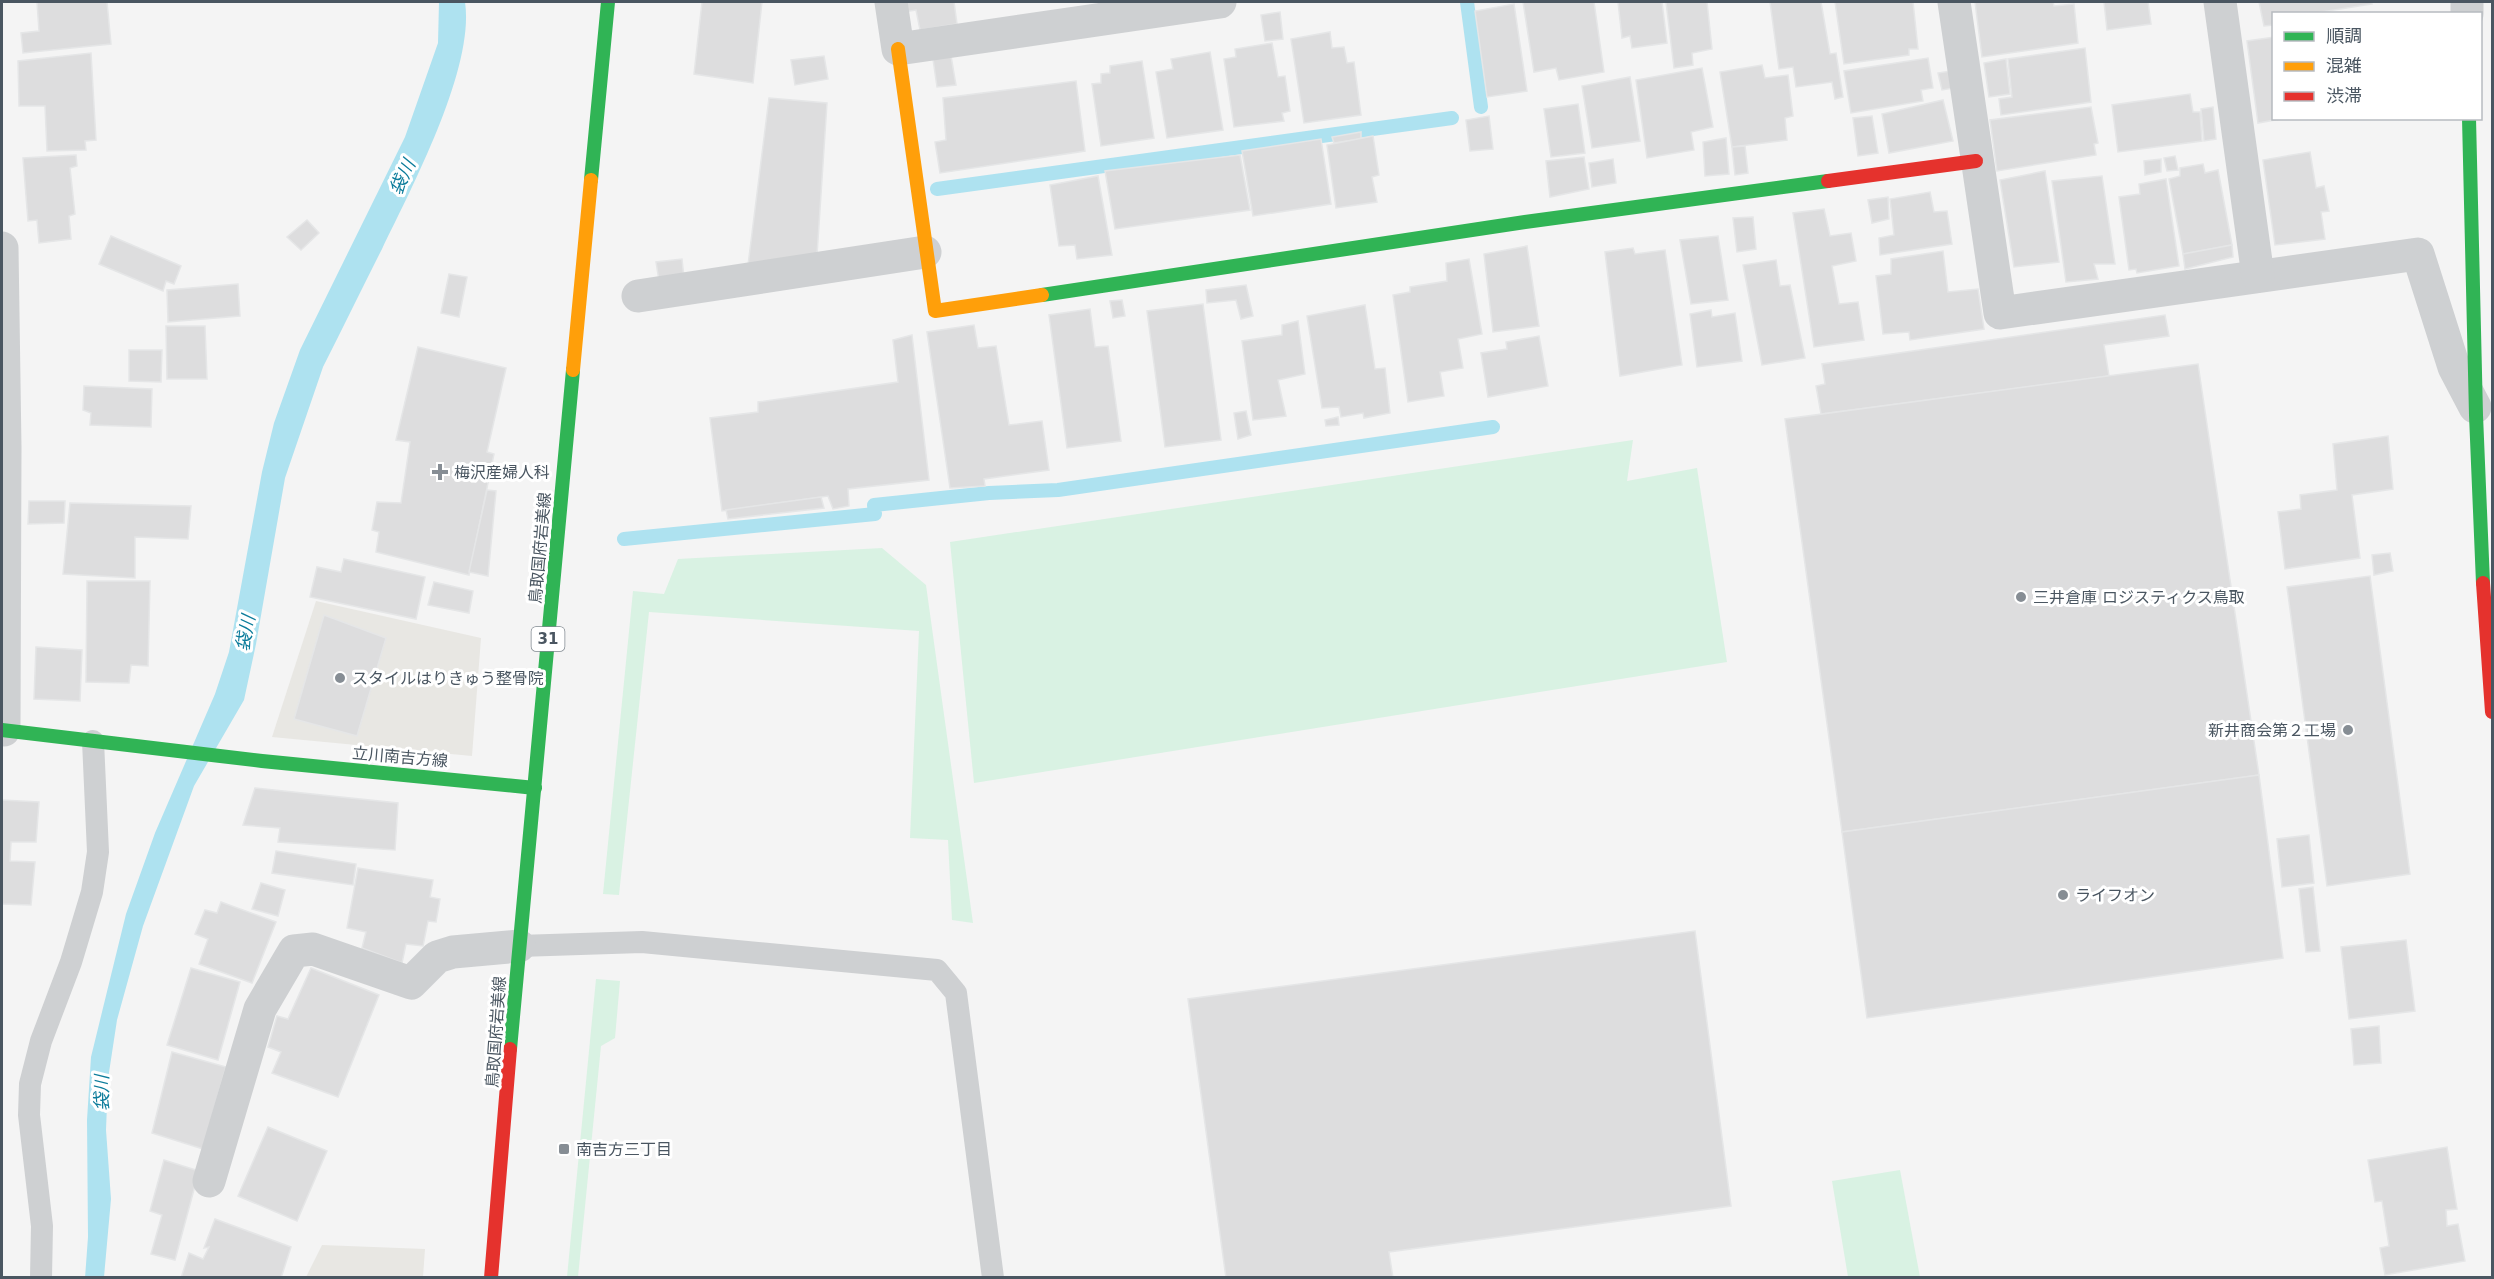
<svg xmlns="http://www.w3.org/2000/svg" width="2494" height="1279" font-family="'DejaVu Sans','Noto Sans JP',sans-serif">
<rect width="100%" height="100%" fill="#f4f4f4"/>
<!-- commercial -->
<g fill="#e8e7e3">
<path d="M316,601L481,638L472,756L272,737Z"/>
<path d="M322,1245L425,1249L423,1277H306Z"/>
</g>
<!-- green -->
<g fill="#d9f2e3">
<path d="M1633,440L1627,481L1697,468L1727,662L974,783L950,542Z"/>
<path d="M882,548L926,585L973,923L952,920L948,840L910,838L919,631L649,612L619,895L603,894L633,591L664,594L678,559Z"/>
<path d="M596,979L620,981L615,1038L601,1046L578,1277H567Z"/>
<path d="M1900,1170L1920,1277H1848L1832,1181Z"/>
</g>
<!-- water -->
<path fill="#aee2f0" d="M439,2H465C475,68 411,189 382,249C362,288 343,328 323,367L285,478L256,644L244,700L194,786L143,926L117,1020L108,1079L106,1130L111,1199L104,1277L85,1278L88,1237L87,1120L91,1057L126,914L155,833L215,694L229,652L262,472L274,423L300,350L405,137L438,43Z"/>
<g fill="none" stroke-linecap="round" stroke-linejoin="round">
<!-- stream -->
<g stroke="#aee2f0" stroke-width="14">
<path d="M1467,2L1481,107"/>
<path d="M937,189L1452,118"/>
<path d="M624,539L875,514L874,505L989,493L1058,490L1493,427"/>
</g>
</g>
<!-- building -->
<g fill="#ddddde" stroke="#e5e6e7" stroke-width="1.5">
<path d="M37,2H107L111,44L23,53L21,33L39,31Z"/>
<path d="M702,2H762L753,83L694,74Z"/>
<path d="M903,2H954L957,24L920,30L916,10L904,12Z"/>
<path d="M1523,2H1594L1604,72L1559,80L1556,68L1534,72Z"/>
<path d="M1618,2H1662L1667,43L1632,48L1630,36L1622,38Z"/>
<path d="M1666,2H1707L1712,49L1692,53L1693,65L1674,68Z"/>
<path d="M1770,2H1821L1830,54L1836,53L1843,97L1835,99L1832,82L1796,87L1793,67L1779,69Z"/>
<path d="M1835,2H1913L1918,49H1909V55L1844,64Z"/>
<path d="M1975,2H2053L2054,6L2074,4L2078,43L1982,57Z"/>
<path d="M2104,2H2148L2151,24L2107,30Z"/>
<path d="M2259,2H2371L2372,4L2309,14H2274V25L2264,26Z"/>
<path d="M1514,4L1527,91L1487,97L1475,11Z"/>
<path d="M1280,12L1283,39L1265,41L1261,15Z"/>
<path d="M1330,32L1332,48L1344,47L1347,63L1354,62L1361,115L1304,123L1291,39Z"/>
<path d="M2274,37V118H2286L2258,123L2247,41Z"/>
<path d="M1272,43L1278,77L1285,76L1290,111L1282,113L1284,121L1234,127L1224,59L1236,57L1235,49Z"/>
<path d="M2085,48L2091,102L2001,115L1999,99L2012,97L2008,59Z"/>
<path d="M1210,52L1223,130L1167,138L1156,72L1173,69L1171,59Z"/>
<path d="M91,53L96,140L85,141L86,150L47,151L45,106H19L18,61Z"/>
<path d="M824,56L828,79L795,85L791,60Z"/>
<path d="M951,56L956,85L937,87L933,59Z"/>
<path d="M1928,58L1933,88L1921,90L1923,101L1851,113L1844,71Z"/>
<path d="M2006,59L2010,94L1989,97L1984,63Z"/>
<path d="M1142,61L1154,138L1101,146L1092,84L1101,83V74L1110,73V66Z"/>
<path d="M1762,65L1765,78L1788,75L1793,116L1785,118L1787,140L1732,147L1720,72Z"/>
<path d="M1702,68L1713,127L1691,132L1694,150L1647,158L1636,80Z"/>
<path d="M1950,71L1954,88L1942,90L1938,73Z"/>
<path d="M1630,77L1640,141L1592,148L1582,86Z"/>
<path d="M1076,81L1085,151L940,173L935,142L946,140L943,98Z"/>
<path d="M2190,94L2193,112H2200L2202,141L2118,152L2112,105Z"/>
<path d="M769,98L827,103L817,255L748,265Z"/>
<path d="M1943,100L1953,141L1889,153L1882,114Z"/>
<path d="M1578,104L1585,153L1551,157L1544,109Z"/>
<path d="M2091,107L2098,143L2094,144L2096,155L1997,171L1990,120Z"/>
<path d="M2213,107L2216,139L2204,141L2201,109Z"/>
<path d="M1489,116L1493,149L1470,151L1466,120Z"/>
<path d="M1872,116L1878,153L1858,156L1853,118Z"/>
<path d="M1361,132V139L1334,143L1332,137Z"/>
<path d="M1373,136L1379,175L1372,177L1377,202L1336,208L1327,145Z"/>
<path d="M1726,138L1729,174L1705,176L1703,142Z"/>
<path d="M1321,139L1331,204L1253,216L1242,151Z"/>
<path d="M1745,146L1748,173L1735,175L1732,147Z"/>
<path d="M2310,152L2316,188L2324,186L2329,211L2321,212L2325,239L2275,245L2263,160Z"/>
<path d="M76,155L77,166L70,168L75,214L69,216L71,239L39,243L37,220L28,221L23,158Z"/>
<path d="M1240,155L1250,210L1115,229L1105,171Z"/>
<path d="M2175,156L2178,170L2167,171L2164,158Z"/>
<path d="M1584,157L1589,189L1550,197L1546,161Z"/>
<path d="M1613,159L1616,183L1592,187L1589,163Z"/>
<path d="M2161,159V172L2145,175L2144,161Z"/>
<path d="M2203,164L2205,173L2218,170L2232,245L2183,254L2169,179L2180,176V168Z"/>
<path d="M2045,171L2059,262L2014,267L2000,180Z"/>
<path d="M1098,176L1112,255L1077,259L1075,245L1059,246L1050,185Z"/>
<path d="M2102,176L2115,264H2094L2098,279L2066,282L2052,181Z"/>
<path d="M2166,179L2179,266L2137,273L2136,269L2129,270L2119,197L2140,194L2139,184Z"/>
<path d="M1930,192L1934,212L1947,211L1952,244L1880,255L1879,238L1894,235L1890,199Z"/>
<path d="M1888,197L1889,219L1872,223L1868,200Z"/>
<path d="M1824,209L1830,236L1851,233L1856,261L1832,266L1839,304L1858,302L1864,340L1814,347L1793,213Z"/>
<path d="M1753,217L1756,249L1737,252L1733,218Z"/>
<path d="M307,220L319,233L301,250L287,237Z"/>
<path d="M111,236L181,266L174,284L166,281L163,291L99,264Z"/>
<path d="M1718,236L1728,300L1691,304L1680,240Z"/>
<path d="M2232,245L2233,257L2185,269L2183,254Z"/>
<path d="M1527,246L1539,326L1493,332L1484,254Z"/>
<path d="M1633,248L1635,254L1665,250L1682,365L1620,376L1605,252Z"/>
<path d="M1943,251L1948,292L1978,289L1984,329L1910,340L1909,332L1883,334L1876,276L1891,274V259Z"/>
<path d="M682,259L684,278L659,281L656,262Z"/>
<path d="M1469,259L1482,334L1458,339L1463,368L1440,372L1444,396L1408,402L1393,295L1410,292V287L1447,281L1446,263Z"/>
<path d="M1776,260L1780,286L1790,285L1805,358L1762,365L1743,265Z"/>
<path d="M449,274L467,277L459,317L441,313Z"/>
<path d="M238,284L240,316L168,322L167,290Z"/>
<path d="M1246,285L1253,316L1241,319L1236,300L1207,303L1206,290Z"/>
<path d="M1122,300L1125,316L1113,318L1110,301Z"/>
<path d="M1203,304L1221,440L1165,447L1147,311Z"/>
<path d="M1365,305L1375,369L1385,368L1390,413L1364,418L1363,413L1341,417L1339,407L1322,408L1307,316Z"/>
<path d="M1090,309L1095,347L1108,346L1121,441L1067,448L1049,315Z"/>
<path d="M1711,310L1712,317L1735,313L1742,361L1697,367L1690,314Z"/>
<path d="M2165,315L2169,336L2104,345L2109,376L1821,414L1816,386L1825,384L1822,364Z"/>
<path d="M1298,321L1305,374L1278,380L1286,416L1253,420L1242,341L1282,335V325Z"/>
<path d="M974,325L978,348L996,346L1009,425L1042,421L1049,470L984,479L985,486L950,488L927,332Z"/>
<path d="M166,326H205L207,379H167Z"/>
<path d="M912,335L929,480L848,489L849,506L833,509L828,496L722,511L710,418L758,412V402L898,382L893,340Z"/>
<path d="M1539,336L1548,386L1488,397L1481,353L1507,349L1506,342Z"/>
<path d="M418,347L506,368L487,452L494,454L469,575L376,552L379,532L372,530L377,502L401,503L410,442L396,440Z"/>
<path d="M129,350H162L161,382L129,381Z"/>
<path d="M2198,364L2259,775L1842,832L1785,419Z"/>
<path d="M84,386L152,389L151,427L90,425L91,413L83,410Z"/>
<path d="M1246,411L1251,435L1238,439L1234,413Z"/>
<path d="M1338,417L1339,425L1326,426L1325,420Z"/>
<path d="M2388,436L2393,489L2352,495L2360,558L2285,569L2278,512L2301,509L2300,495L2337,490L2333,444Z"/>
<path d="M487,490L496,491L488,576L469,572Z"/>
<path d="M821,497L824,508L728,519L726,510Z"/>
<path d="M29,501H65L64,523L28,524Z"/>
<path d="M70,503L191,506L188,539L135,537V578L63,574Z"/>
<path d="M2390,553L2393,571L2374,575L2372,555Z"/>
<path d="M344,559L425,577L416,619L310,597L317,567L341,572Z"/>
<path d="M2370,576L2410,874L2327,886L2287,587Z"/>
<path d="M87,581H150L148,666L131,665L129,683L86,682Z"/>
<path d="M434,582L473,591L469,613L428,605Z"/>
<path d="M324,615L386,638L357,736L294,719Z"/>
<path d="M36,647L82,650L80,701L34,699Z"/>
<path d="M2259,775L2283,958L1867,1018L1842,832Z"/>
<path d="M255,788L398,803L395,850L278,842L280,828L243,825Z"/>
<path d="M2,800L39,802L36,842H11L10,861L35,862L31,905L2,904Z"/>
<path d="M2309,835L2314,883L2282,887L2277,839Z"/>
<path d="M276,851L356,864L353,885L272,873Z"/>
<path d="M358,868L433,880L430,897L440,899L436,922L428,921L423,946L406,944L402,963L362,948L366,932L347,928Z"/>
<path d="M261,883L285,890L278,916L252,909Z"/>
<path d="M2313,887L2320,951L2306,952L2299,889Z"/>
<path d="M221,902L276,922L252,983L199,964L208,939L195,934L205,910L217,913Z"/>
<path d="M1695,931L1731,1206L1389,1252L1393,1278H1226L1188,999Z"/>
<path d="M2406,940L2415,1011L2349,1019L2341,947Z"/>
<path d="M191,968L240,982L218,1060L167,1045Z"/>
<path d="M311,968L379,995L338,1097L272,1073L281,1052L268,1047L277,1016L288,1019Z"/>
<path d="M2379,1026L2381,1063L2354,1065L2351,1029Z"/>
<path d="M172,1052L226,1067L203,1149L152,1133Z"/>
<path d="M268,1127L327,1151L297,1221L238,1196Z"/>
<path d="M2447,1147L2457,1209L2446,1210L2447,1226L2458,1224L2465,1261L2385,1275L2380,1248L2389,1246L2382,1201L2375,1202L2368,1160Z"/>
<path d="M164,1160L199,1171L175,1260L151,1254L162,1215L150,1211Z"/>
<path d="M215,1219L291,1247L281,1278H181L189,1253L203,1259L209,1247L204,1248Z"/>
</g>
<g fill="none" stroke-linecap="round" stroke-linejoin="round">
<!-- lane -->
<g stroke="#ced0d2" stroke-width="22">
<path d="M519,946L642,942L937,970L956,993L993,1278"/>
<path d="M41,1278L42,1226L29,1115L30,1084L41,1041L71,962L92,892L98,852L93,741"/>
</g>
<!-- street -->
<g stroke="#ced0d2" stroke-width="33">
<path d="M891,2L898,49L1220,2"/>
<path d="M1954,2L2000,313L2418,254L2454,367L2475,407"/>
<path d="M2220,2L2258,276"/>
<path d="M2467,14V2"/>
<path d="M2,248L5,448L4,730"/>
<path d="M638,296L925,252"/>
<path d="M209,1181L260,1009L294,951L313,949L411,983L437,957L453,952L519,946"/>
</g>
<!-- fast -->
<g stroke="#30b455" stroke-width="14">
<path d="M2469,118L2476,415L2483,583"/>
<path d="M591,180L608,2"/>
<path d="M1042,295L1525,222L1828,181"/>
<path d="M2,730L262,761L535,788"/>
<path d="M510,1049L573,370"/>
</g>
<!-- slow -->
<g stroke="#ff9f0a" stroke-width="14">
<path d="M898,49L935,311L1042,295"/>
<path d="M573,370L591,180"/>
</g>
<!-- jam -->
<g stroke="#e5322d" stroke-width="14">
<path d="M1828,181L1976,161"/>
<path d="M2483,583L2492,712"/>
<path d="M491,1278L510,1049"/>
</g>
</g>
<!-- markers -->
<g fill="#868d94" stroke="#fff" stroke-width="2">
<path d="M437 463h6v6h6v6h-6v6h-6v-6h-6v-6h6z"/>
<circle cx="2021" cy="597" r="6"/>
<circle cx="340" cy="678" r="6"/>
<circle cx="2348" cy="730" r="6"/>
<circle cx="2063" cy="895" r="6"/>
<rect x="558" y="1143" width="12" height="12" rx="3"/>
</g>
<g text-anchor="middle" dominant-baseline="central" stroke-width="6" stroke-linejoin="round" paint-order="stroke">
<!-- shield labels -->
<rect fill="#fff" stroke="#808990" stroke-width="1.5" x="531.5" y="627" width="33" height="24" rx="4.5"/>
<g font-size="15" font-weight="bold" fill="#4a5661">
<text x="548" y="639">31</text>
</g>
<!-- poi labels -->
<g font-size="16" fill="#4a5661" stroke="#fff" text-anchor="start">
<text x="454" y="472">梅沢産婦人科</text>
<text x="2033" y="597">三井倉庫 ロジスティクス鳥取</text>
<text x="352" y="678">スタイルはりきゅう整骨院</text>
<text x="2336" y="730" text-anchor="end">新井商会第２工場</text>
<text x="2075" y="895">ライフオン</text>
<text x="576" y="1149">南吉方三丁目</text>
</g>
<!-- street labels -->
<g font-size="16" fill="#4a5661" stroke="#fff">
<text transform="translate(540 548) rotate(-85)">鳥取国府岩美線</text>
<text transform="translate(400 757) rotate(5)">立川南吉方線</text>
<text transform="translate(496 1032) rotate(-86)">鳥取国府岩美線</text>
</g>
<!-- water labels -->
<g font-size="18" font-style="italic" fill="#0c7c9b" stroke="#fff">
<text transform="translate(402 177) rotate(-65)">袋川</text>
<text transform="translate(245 633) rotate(-79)">袋川</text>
<text transform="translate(101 1093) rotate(-90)">袋川</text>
</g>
</g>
<!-- border -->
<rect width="2494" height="1279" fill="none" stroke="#4a5661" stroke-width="6"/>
<!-- legend -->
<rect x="2272" y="12" width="210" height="108" fill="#ffffff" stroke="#b7bbc0" stroke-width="1.5"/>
<rect x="2284" y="32" width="30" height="9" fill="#30b455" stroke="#b7bbc0" stroke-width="1.5"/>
<text x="2326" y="42" font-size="18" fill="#4a5661">順調</text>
<rect x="2284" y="62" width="30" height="9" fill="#ff9f0a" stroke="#b7bbc0" stroke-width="1.5"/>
<text x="2326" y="72" font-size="18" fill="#4a5661">混雑</text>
<rect x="2284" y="92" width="30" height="9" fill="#e5322d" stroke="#b7bbc0" stroke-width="1.5"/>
<text x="2326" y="102" font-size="18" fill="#4a5661">渋滞</text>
</svg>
